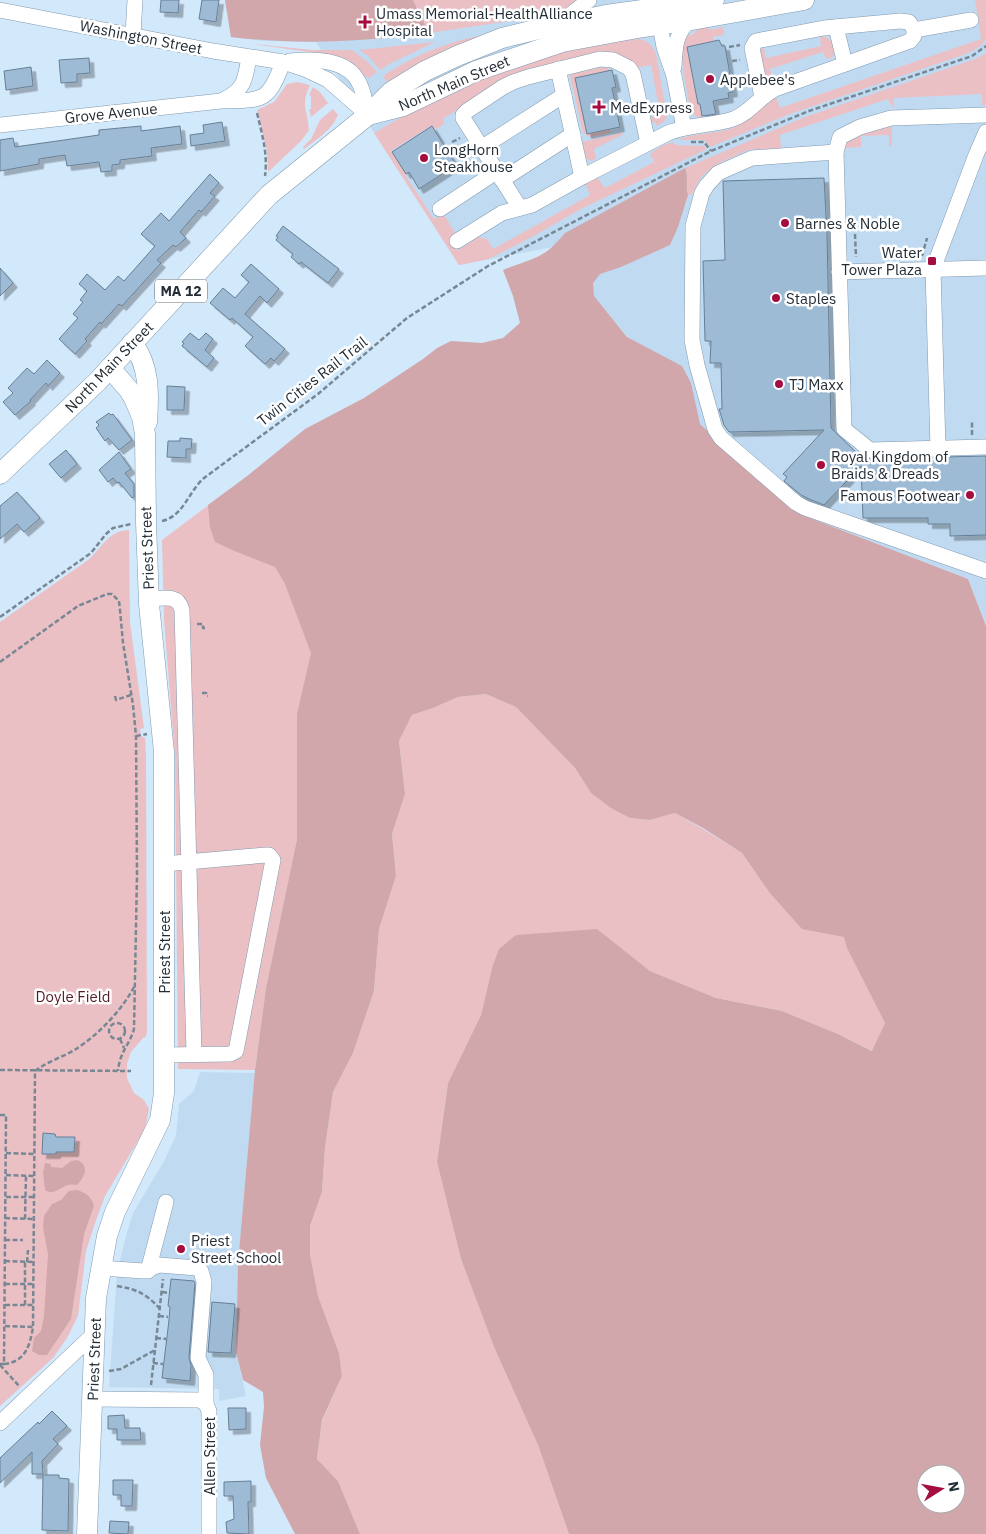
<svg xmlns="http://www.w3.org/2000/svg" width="986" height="1534" font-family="'IBM Plex Sans',sans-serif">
<defs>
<filter id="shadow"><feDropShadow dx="4.5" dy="4.5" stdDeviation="0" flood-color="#0004"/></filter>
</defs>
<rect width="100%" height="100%" fill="#d2e8fb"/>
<!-- built -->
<g fill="#c0dbf1">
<path d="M225,0H986V626L968,579L797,513L699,423L553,247L459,265L316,42L264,41L231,37Z"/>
<path d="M200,1072L255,1073L238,1263L236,1352L246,1396L219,1401V1389L109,1387L117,1272L126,1236L133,1213L163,1163L176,1136L179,1104L194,1091Z"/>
</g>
<!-- green -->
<g fill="#ebc0c5">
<path d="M413,0H580L563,13L429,33Z"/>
<path d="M975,0H986V38C982,47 974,50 966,54L790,114L710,147L704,140H678C689,133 720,134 735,127C751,120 761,104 776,96L780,108L981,39Z"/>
<path d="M708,26L709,30L723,27L724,35L713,37L714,41L687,47L698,104H700L703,117C699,118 695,117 692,113C689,109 689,102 688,97C685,78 677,52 688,34L691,36L699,28Z"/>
<path d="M497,33L387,82L383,76C417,53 457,38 497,33Z"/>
<path d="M821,36C832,37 836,47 833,57L826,59L823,52L770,69L774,83L766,85L760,49L761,46L764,49L766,58L821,46L820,40Z"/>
<path d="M637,39C646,39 653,45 656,54L667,115L664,122L657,126L655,122L651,123V117L660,115L651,65L636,68L598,54L516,73L444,118V124L435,130L431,126L391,151L406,174L405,175L434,219L440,215L445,216L455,233L450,238L458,250L479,237L487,239L493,249L590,195L585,183L597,177L605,188L654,162L650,154C657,148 663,145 672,142L676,145L705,146V150L581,209L532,237L489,259L459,265L374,133C428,100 486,73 547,56C577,49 607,44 637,39Z"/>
<path d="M435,42L391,63L380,70L368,56L359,50Z"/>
<path d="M253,44L312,50H352L369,63L377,72L369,78L323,54Z"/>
<path d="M986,53V102L984,106L982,105V94L894,98L893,108L888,99L780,135L781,148L748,150L717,164L702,176L691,195H688C685,186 689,176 685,168L805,117L975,59Z"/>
<path d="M603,67L612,70L575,78L587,134L610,129V133L590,137L583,133L570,76L572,74Z"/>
<path d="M297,82L310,85C300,106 308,110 309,130L301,141L268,172L267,151L257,110L274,102L287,84Z"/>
<path d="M313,87L320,92L328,103L311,117L309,109H311V96L309,95Z"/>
<path d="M333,109L338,115C332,130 316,140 304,149L303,147L311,139L320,120Z"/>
<path d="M889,125L892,128V146H889V135L861,136V147L845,148L844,142Z"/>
<path d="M621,133L624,134L594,149L596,159L591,161L586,158L582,142Z"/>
<path d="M246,477L367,516L297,753V839L266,988L255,1070L178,1069L175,757L164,620L162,540Z"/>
<path d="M129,530L130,622L144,728L140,729L141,736L145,738L146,754L147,1032L146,1037L143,1038L131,1052L127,1064V1078L134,1093L144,1100L149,1109L145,1129L105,1196L95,1223L86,1251L78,1316L67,1338L53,1358L0,1406V622L88,560C102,548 109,530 129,530Z"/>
<path d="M486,694L516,707L575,768L591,793L630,818L650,820L675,813L703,829L742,853L769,892L986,855L865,982L885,1023L873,1051L838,1034L782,1011L716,998L650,971L597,930L492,968L481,1015L448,1083L437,1162L461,1259L494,1347L538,1445L569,1534H360L338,1481L317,1459L322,1421L342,1376L339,1353L318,1296L310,1254V1226L322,1192L325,1148L333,1092L353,1053L374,991L379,929L396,876L392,834L405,794L399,741L412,715L433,708L458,697Z"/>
</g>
<!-- forest -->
<g fill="#d1a7ab" fill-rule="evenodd">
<path d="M225,0H413L429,33C363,42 297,45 231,37Z"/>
<path d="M685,168C689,176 685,186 688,195L678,227L670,245L621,267L600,274L593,283L594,296L627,337L682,366L691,383L700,424L797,513L968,579L986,626V1534H569L538,1445L494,1347L461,1259L437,1162L448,1083L481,1015L492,968L499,949L516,935L597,929L650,971L716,998L782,1011L838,1034L872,1051L885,1023L847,948L844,937L802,929L769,892L742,853L703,828L675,813L650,820L630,818L611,808L591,793L575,768L516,707L486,694L458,697L433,708L412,715L399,741L405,794L392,834L396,876L379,929L374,991L353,1053L333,1092L325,1148L322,1192L310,1226V1254L318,1296L339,1353L342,1376L322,1420L317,1459L338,1481L360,1534H295L266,1478L260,1445L264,1407L263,1392L243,1380L236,1352L238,1263L255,1070L266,988L297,839V714L311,653L285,584L275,567L232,550L215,542L210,527L208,505L246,477L305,429L364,398L423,359L437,348L451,341L482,343L503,338L520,323L513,296L503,270C515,265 526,262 537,257C549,252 557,242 565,233ZM926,1474H956V1504H926Z"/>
<path d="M77,1160C90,1165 85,1177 77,1185C74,1185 71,1184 68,1185C60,1187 54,1196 45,1190L43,1173L45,1163L51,1164V1167L62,1168L71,1161Z"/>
<path d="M76,1190C85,1192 91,1196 94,1206L84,1234L71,1319L47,1355H39L32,1351L34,1338L41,1331L44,1316L48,1254L43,1227L44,1216L52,1204L61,1200L69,1191Z"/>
</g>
<!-- building -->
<g fill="#9dbbd5" stroke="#677f95" filter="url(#shadow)">
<path d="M161,0H179L178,13L160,12Z"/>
<path d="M202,0H219L216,22L199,19Z"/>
<path d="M719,40L722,46H725L733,92L728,93L729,98L713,101L716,114L702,116L700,104H698L687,47Z"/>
<path d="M89,58L90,73L77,74V82L61,83L59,60Z"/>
<path d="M31,67L33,86L6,90L4,71Z"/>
<path d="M612,70L616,87L612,88L620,127L587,134L575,78Z"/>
<path d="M222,122L225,141L191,146L190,135L204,133L203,125Z"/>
<path d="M141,126V131L180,126L182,144L151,148L152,156L120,160V164L112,165V171L101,172L99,162L67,166L65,155L39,159V164L0,171V140L13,138L15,147L99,135V130Z"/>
<path d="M432,126L456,165L419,189L409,172L406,174L392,152Z"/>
<path d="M210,174L219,183L210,193L215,196L201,212L199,210L180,232L186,238L176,247L173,245L157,260L161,263L122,306L119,304L101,324L100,322L85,339L87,341L75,354L59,339L78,318L73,314L83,302L80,300L87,291L79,284L87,274L105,290L118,276L124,281L155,246L141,234L161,213L169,221Z"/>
<path d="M824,178L827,234L831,428L863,459L986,456V535L950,536V524H928V518H863L861,466L824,505L809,499L801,495L784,481L787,477L783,474L824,430L729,432L724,425L719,409H722L721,363H710L711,341H705L703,261L725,260L723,181Z"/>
<path d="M283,226L339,269L328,283L301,262L299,264L291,257L293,254L276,240L278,237L276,236Z"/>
<path d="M251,264L279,289L267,303L260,296L245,314L285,349L274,361L271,358L265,364L245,346L253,337L232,318L230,320L210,303L223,288L235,298L249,282L241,275Z"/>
<path d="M0,268L13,283L0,296Z"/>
<path d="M190,333L199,340L206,333L213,339L205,350L214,358L207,367L182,346L184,343L182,342Z"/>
<path d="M47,360L60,373L48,386L46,383L30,400L31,401L15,415L3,402L13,393L8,388L27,368L34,374Z"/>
<path d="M167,386L185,387L184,410H167Z"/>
<path d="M109,413L111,415L113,414L132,440L119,450L108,438L105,441L96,428L99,425L96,422Z"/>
<path d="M180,438L192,439L191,449H186V458L167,457L168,441H180Z"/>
<path d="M66,450L77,464L61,478L49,464Z"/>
<path d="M119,452L131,469L125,473L134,484V497L132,498L119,482L117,483L113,478L108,482L99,470Z"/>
<path d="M17,492L40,518L24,532L17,524L0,539V506Z"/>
<path d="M43,1133L55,1134L56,1137H75L74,1152H56V1154H42Z"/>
<path d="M171,1279L194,1281L195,1283L189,1357L191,1366L190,1381L162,1378L169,1320L170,1307L168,1306Z"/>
<path d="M212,1302L235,1304L231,1353L208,1352Z"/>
<path d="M228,1408H246V1429L229,1430Z"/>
<path d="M52,1411L67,1426L53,1439L58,1444L42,1461L43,1474H32V1452L0,1483V1458L38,1422L39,1424Z"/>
<path d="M124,1415L125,1428H140L141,1440H117V1429H108V1416Z"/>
<path d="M43,1475H59V1478L69,1479L68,1531L42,1530Z"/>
<path d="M113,1480H133L132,1506H121V1495H113Z"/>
<path d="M251,1481V1502H248L249,1534L227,1533L226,1522L234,1519L233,1496H224V1482Z"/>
<path d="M110,1521L129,1522L128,1534L109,1533Z"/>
</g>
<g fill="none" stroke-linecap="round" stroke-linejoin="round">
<!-- minor casing -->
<g stroke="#8099af" stroke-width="16">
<g id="minor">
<path d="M0,10L213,51L283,62L307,70L328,80L368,115"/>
<path d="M658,14L664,47L674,76L684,128"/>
<path d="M559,21L570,15L589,0"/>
<path d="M836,27L845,64"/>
<path d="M914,30L971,20"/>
<path d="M133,35L135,0"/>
<path d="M290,61C312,59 346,58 358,81C364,90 365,104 368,115"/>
<path d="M674,67C675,49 675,33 690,20"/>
<path d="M558,69L582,177"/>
<path d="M223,100C245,89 245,80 249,57"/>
<path d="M986,115L891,118L860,127L840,137L836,152L844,429L870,450L986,447"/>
<path d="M0,125L221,101C263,100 268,103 283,62"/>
<path d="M481,148L564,95"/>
<path d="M836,152L752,158L718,173L707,185L702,193L693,226L692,340L697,365L715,429L721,438L796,503L805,508L986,571"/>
<path d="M502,180L573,134"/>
<path d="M520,208L463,118V115L467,111L503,87L513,82L528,77L600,59L613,60L629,68L633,74L648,143"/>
<path d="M440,209L496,172"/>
<path d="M457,241L502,213L532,205L582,177L668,133C689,124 712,126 733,119C750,113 759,97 775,89L910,41L914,36V29L909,22L900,21L824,28L756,41L752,48L753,53L762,97"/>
<path d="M839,272L986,268"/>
<path d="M938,449L933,269L976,155L986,132"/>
<path d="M149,599C163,598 178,594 182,610L194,1054"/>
<path d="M164,864L266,855H269L273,860L236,1051L230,1054L164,1055"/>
<path d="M100,1268L144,1271L159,1265L197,1268L201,1271L204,1282L198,1358L206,1375V1404"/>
<path d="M148,1271L166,1202"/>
<path d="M93,1399L200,1400L206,1404L209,1411V1534"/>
<path d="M0,1423L95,1333"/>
</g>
</g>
<!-- major casing -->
<g stroke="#8099af" stroke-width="21">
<g id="major">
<path d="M368,115L403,106L476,71L562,42L643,27L697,19L804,0"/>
<path d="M132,343C150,365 149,395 147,422"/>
<path d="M0,474L97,382L269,195L368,115L391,92L425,71L457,56L502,38L547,27L606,15L714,0"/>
<path d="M87,1534L96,1298L107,1236L115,1212L160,1120L164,1093V752L149,604L146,522L145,434L142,417L134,398L129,390L110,368"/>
</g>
</g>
<!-- path -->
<g stroke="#778794" stroke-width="2.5" stroke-dasharray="5 2.5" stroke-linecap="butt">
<path d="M729,47L740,45"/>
<path d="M732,61L740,60"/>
<path d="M257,113C262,134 268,154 265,176"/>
<path d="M452,142L460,138"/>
<path d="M691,142H704L711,151"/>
<path d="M462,156L469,151"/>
<path d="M855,234L856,257"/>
<path d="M922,256L927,238"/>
<path d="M972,435V421"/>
<path d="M162,521C184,516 188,492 204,478L318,394L407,318L488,266L711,151L809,111L972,56L986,46"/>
<path d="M0,617L91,553L106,534L113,528L131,524"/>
<path d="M197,624H203V628H205"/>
<path d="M0,662L78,606L107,594H112L119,601L120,610L123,643L133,705L136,736L137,875L134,1029C129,1046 120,1051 118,1071"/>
<path d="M202,693H206L207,696H208"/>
<path d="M115,696L116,700L131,695"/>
<path d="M136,736L147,734"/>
<circle cx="117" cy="1031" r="8"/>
<path d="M120,1039L124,1048"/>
<path d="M0,1070L131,1071"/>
<path d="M0,1115H6L4,1364H0"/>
<path d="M6,1153L34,1154"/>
<path d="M6,1175L34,1176"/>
<path d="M6,1197H34"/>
<path d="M5,1218L34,1219"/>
<path d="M25,1219L26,1175"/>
<path d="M5,1240H23"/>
<path d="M5,1261L33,1262"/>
<path d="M27,1262L28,1250"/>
<path d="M5,1284H33"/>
<path d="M117,1286C136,1289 147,1294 160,1309"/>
<path d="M162,1292L169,1293"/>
<path d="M5,1305H33"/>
<path d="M25,1305V1262"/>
<path d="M159,1316L168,1317"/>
<path d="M5,1326L33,1327"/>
<path d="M156,1338L166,1339"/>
<path d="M153,1363L163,1364"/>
<path d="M4,1364C25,1362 30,1346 33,1327L35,1071C48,1061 63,1057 76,1049C98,1035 122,1010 134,987"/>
<path d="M0,1365L20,1387"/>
<path d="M109,1371L121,1369L155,1350"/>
<path d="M151,1385L163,1279"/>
</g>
<!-- minor -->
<use href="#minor" stroke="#fff" stroke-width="15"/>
<!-- major -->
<use href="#major" stroke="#fff" stroke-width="20"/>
</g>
<!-- markers -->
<g fill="#a50d41" stroke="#fff" stroke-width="2">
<path d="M362.5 14.5h5v5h5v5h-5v5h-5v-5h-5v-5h5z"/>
<circle cx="710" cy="79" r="5"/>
<path d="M596.5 99.5h5v5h5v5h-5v5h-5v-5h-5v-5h5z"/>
<circle cx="424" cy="158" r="5"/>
<circle cx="785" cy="223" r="5"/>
<rect x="927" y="256" width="10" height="10" rx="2.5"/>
<circle cx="776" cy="298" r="5"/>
<circle cx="779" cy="384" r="5"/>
<circle cx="821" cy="465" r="5"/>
<circle cx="970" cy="495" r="5"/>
<circle cx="181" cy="1249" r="5"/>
</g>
<g text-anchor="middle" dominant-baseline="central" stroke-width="5" stroke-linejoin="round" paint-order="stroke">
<!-- shield labels -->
<rect fill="#fff" stroke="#656c72" stroke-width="1" x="155" y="279.5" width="52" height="23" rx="4"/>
<g font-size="14" font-weight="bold" fill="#232d36">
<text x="181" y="291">MA 12</text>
</g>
<!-- poi labels -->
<g font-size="15" fill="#232d36" stroke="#fff" text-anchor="start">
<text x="376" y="13">Umass Memorial-HealthAlliance<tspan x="376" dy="17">Hospital</tspan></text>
<text x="720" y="79">Applebee's</text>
<text x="610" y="107">MedExpress</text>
<text x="434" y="149">LongHorn<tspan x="434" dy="17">Steakhouse</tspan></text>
<text x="795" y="223">Barnes &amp; Noble</text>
<text x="922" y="252" text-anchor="end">Water<tspan x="922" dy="17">Tower Plaza</tspan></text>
<text x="786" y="298">Staples</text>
<text x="789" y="384">TJ Maxx</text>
<text x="831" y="456">Royal Kingdom of<tspan x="831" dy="17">Braids &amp; Dreads</tspan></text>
<text x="960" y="495" text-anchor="end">Famous Footwear</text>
<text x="191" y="1240">Priest<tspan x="191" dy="17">Street School</tspan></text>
</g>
<!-- street labels -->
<g font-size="15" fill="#232d36" stroke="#fff">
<text transform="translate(141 37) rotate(11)">Washington Street</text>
<text transform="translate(454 83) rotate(-23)">North Main Street</text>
<text transform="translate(111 113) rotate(-6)">Grove Avenue</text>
<text transform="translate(109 367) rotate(-46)">North Main Street</text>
<text transform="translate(312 381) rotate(-38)">Twin Cities Rail Trail</text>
<text transform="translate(147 548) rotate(-92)">Priest Street</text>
<text transform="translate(164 952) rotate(-90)">Priest Street</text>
<text transform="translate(94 1359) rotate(-88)">Priest Street</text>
<text transform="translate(209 1456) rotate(-90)">Allen Street</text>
</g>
<!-- park labels -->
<g font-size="15" fill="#521d27" stroke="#fff">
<text x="73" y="996">Doyle Field</text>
</g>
</g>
<!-- north arrow -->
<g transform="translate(941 1489) rotate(79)"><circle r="24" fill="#ffffff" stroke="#a7abaf"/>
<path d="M0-4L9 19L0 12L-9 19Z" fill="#a50d41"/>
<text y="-8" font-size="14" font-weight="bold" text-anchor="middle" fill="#232d36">N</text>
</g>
</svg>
